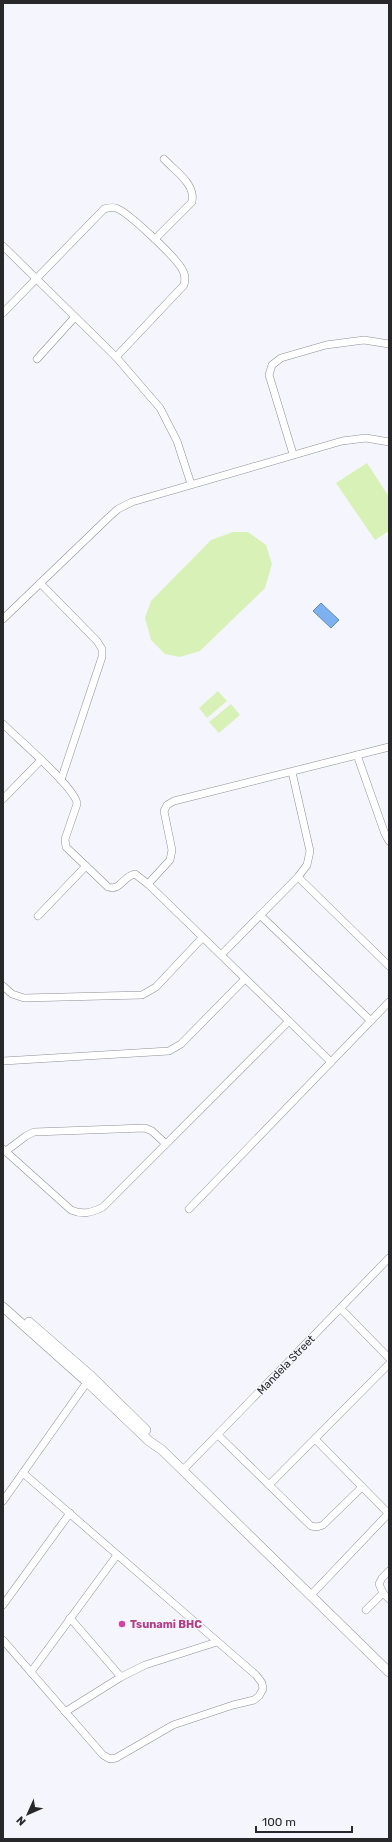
<svg xmlns="http://www.w3.org/2000/svg" width="392" height="1842" font-family="Rubik,sans-serif">
<rect width="100%" height="100%" fill="#f5f6fd"/>
<!-- green -->
<g fill="#d8f1b7">
<path d="M367,463L389,497V531L375,540L336,483Z"/>
<path d="M233,532H248L266,545L272,564L265,588L200,651L180,657L165,654L151,640L145,618L151,601L211,540Z"/>
<path d="M218,691L227,701L207,718L199,708Z"/>
<path d="M231,704L240,715L219,733L209,722Z"/>
</g>
<!-- water -->
<path fill="#7eb1ef" stroke="#6488b4" d="M321,603L339,620L331,628L313,611Z"/>
<g fill="none" stroke-linecap="round" stroke-linejoin="round">
<!-- street casing -->
<g stroke="#8e8f95" stroke-width="8">
<g id="street">
<path d="M155,239L192,202C196,184 175,171 164,159"/>
<path d="M3,246L116,357L160,408L177,441L191,484"/>
<path d="M3,313L104,209C108,208 113,207 116,208C128,212 178,259 183,271C186,276 185,280 184,285L116,357"/>
<path d="M37,359L74,318"/>
<path d="M293,454L269,375L272,365L281,358L326,345L364,340L389,344"/>
<path d="M40,583L97,641L102,649V657L61,780"/>
<path d="M3,619L108,518L118,509L132,502L342,441L366,438L389,442"/>
<path d="M3,724C16,737 77,789 77,804L65,839L66,847L108,887C121,891 123,876 135,874L148,884L331,1062"/>
<path d="M357,755L385,834L389,841"/>
<path d="M3,799L41,760"/>
<path d="M298,877L389,966"/>
<path d="M148,884L170,860L172,850L164,811L167,805L174,801L389,747"/>
<path d="M260,915L371,1021"/>
<path d="M38,916L86,866"/>
<path d="M221,955L298,877L307,865L310,851L292,772"/>
<path d="M3,986L12,994L24,998L142,995L156,987L202,938"/>
<path d="M3,1061L169,1051L181,1044L245,979"/>
<path d="M3,1149L71,1210C83,1215 91,1213 103,1207L289,1021"/>
<path d="M6,1151L26,1136L34,1132L145,1128L152,1131L166,1144"/>
<path d="M189,1209L389,1002"/>
<path d="M341,1309L389,1358"/>
<path d="M218,1435L311,1526L317,1527L323,1525L362,1487"/>
<path d="M315,1439L389,1514"/>
<path d="M183,1470L389,1258"/>
<path d="M269,1485L389,1364"/>
<path d="M3,1501L90,1378"/>
<path d="M389,1571L382,1578L379,1584L383,1593L389,1599"/>
<path d="M311,1595L389,1513"/>
<path d="M3,1605L70,1513"/>
<path d="M366,1610L383,1593"/>
<path d="M70,1618L121,1677"/>
<path d="M3,1640L103,1755L110,1759L116,1758L173,1725L233,1705L254,1700L259,1696L263,1689L262,1683L256,1675L23,1473"/>
<path d="M31,1672L117,1555"/>
<path d="M65,1712L121,1677L145,1665L217,1642"/>
</g>
</g>
<!-- secondary casing -->
<g stroke="#8e8f95" stroke-width="10">
<g id="secondary">
<path d="M3,1307L87,1382L149,1441L162,1450L389,1672"/>
<path d="M29,1322L91,1376L146,1430"/>
</g>
</g>
<!-- street -->
<use href="#street" stroke="#fff" stroke-width="7"/>
<!-- secondary -->
<use href="#secondary" stroke="#fff" stroke-width="9"/>
</g>
<!-- markers -->
<circle fill="#d1479c" stroke="#f5f6fd" stroke-width="1.5" cx="122" cy="1624" r="4"/>
<g text-anchor="middle" dominant-baseline="central" stroke-width="3" stroke-linejoin="round" paint-order="stroke">
<!-- street labels -->
<g font-size="11" fill="#28282b" stroke="#f5f6fd">
<text transform="translate(286 1365) rotate(-46)">Mandela Street</text>
</g>
<!-- hotel labels -->
<g font-size="11" font-weight="bold" fill="#b23c85" stroke="#f5f6fd" text-anchor="start">
<text x="130" y="1624">Tsunami BHC</text>
</g>
</g>
<!-- border -->
<rect width="392" height="1842" fill="none" stroke="#28282b" stroke-width="8"/>
<!-- north arrow -->
<g transform="translate(28 1814) rotate(225)" stroke="#f5f6fd" stroke-width="3" paint-order="stroke">
<path d="M0-3L7 15L0 10L-7 15Z" fill="#28282b"/>
<text y="-6" font-size="11" font-weight="bold" text-anchor="middle" fill="#28282b">N</text>
</g>
<!-- scale -->
<path d="M256 1826v6h96v-6" fill="none" stroke="#28282b" stroke-width="2"/>
<text x="262" y="1826" font-size="12" fill="#28282b" stroke="#f5f6fd" stroke-width="3" paint-order="stroke">100 m</text>
</svg>
